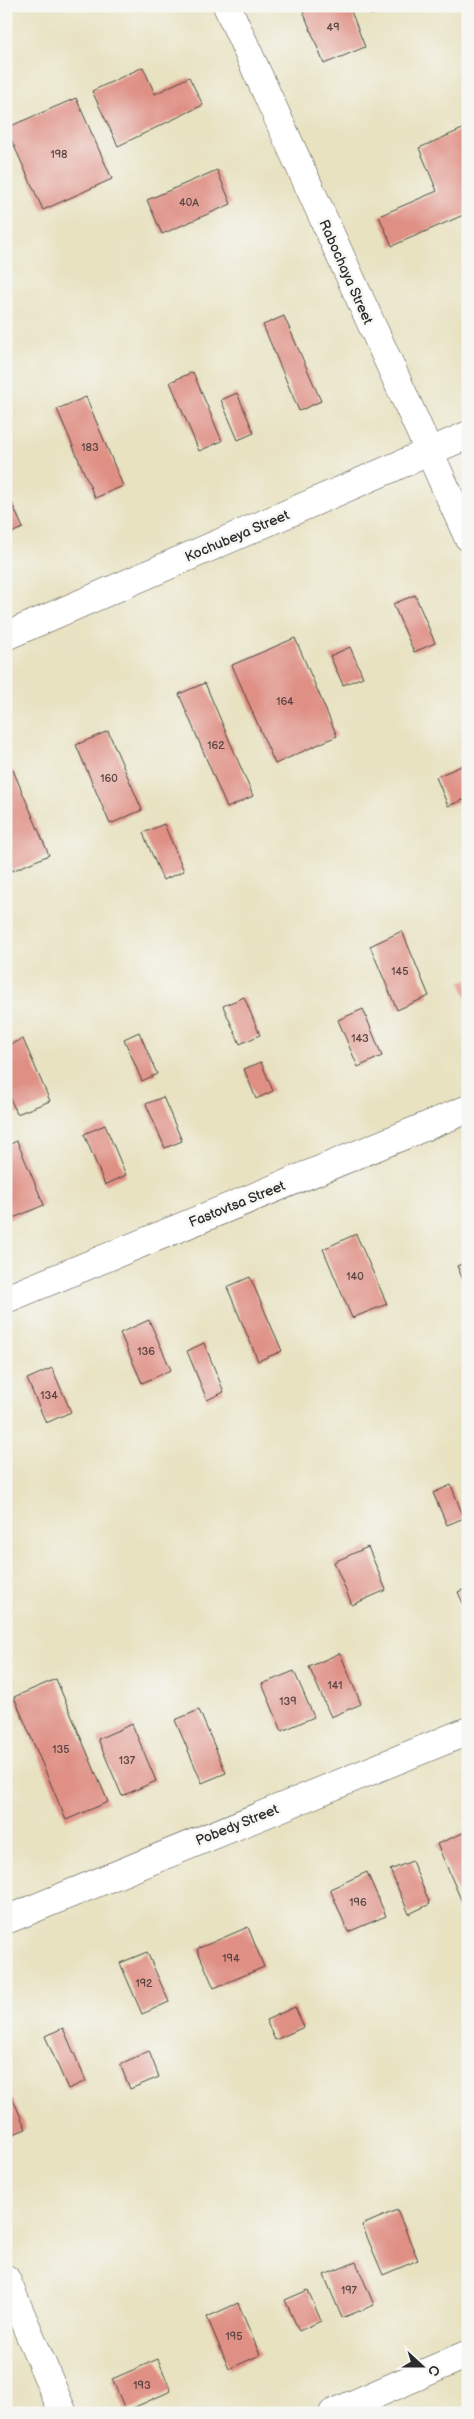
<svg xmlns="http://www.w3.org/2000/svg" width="474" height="2419" font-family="'Balsamiq Sans',sans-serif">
<rect width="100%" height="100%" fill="#f6f6f2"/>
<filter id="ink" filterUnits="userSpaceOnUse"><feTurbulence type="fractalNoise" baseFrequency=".02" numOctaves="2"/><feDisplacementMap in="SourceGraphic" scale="10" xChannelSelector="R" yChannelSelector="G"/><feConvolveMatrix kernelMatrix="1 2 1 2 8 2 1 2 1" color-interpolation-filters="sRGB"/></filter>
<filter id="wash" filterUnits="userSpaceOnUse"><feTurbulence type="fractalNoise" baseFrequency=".0096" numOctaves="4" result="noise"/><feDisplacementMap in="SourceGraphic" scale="20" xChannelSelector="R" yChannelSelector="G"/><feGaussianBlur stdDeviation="1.12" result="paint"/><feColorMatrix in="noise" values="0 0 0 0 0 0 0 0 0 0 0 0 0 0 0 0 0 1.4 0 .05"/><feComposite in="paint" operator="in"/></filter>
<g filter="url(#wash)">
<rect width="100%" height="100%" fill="#e8e2c1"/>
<g id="blocks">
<!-- building -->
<g fill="#df8f84">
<path d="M301,6H349L365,47L324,64Z"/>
<path d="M368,6H393L371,15Z"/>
<path d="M143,67L155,94L189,77L203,105L118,146L92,91Z"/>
<path d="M76,98L112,179L43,210L6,128Z"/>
<path d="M467,127L468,213L392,246L379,216L437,191L419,148Z"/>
<path d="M217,170L231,204L162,234L147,200Z"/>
<path d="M284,316L321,401L299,411L263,325Z"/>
<path d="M193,372L222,441L199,451L170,382Z"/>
<path d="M237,393L254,433L238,440L221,400Z"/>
<path d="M86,397L123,486L95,498L57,409Z"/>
<path d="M6,490L23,528L6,535Z"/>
<path d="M415,595L435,643L414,652L393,604Z"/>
<path d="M295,638L337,736L275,764L232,665Z"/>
<path d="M350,647L363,677L343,685L330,656Z"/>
<path d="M205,683L253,796L227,808L179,694Z"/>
<path d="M108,731L142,810L110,824L76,745Z"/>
<path d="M468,763V798L448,806L436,777Z"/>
<path d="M13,770L49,855L12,871L6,856V773Z"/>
<path d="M164,824L184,871L163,880L143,833Z"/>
<path d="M402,931L429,996L397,1010L370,946Z"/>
<path d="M468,979V1000L460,982Z"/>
<path d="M244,997L260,1035L240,1044L223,1006Z"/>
<path d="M363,1009L382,1056L358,1067L338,1020Z"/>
<path d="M139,1032L157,1074L142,1081L124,1039Z"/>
<path d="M23,1039L50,1101L17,1114L6,1089V1046Z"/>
<path d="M261,1062L273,1091L256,1099L244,1069Z"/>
<path d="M163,1097L182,1141L165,1148L146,1104Z"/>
<path d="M105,1125L126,1175L105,1185L84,1134Z"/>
<path d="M17,1141L44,1205L6,1221V1146Z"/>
<path d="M356,1234L387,1304L352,1318L323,1249Z"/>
<path d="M468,1261V1291L457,1266Z"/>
<path d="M250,1277L282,1351L258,1361L227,1287Z"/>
<path d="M149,1320L171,1370L142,1383L120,1333Z"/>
<path d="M204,1343L224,1392L207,1400L187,1351Z"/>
<path d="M52,1368L71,1412L46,1423L27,1379Z"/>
<path d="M451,1485L464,1518L447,1525L433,1493Z"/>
<path d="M368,1547L386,1590L352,1605L334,1562Z"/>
<path d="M468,1588V1614L458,1592Z"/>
<path d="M340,1653L361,1704L331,1717L309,1667Z"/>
<path d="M294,1671L314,1717L282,1731L262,1684Z"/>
<path d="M56,1679L108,1802L66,1820L14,1697Z"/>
<path d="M199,1710L226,1773L202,1783L175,1720Z"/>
<path d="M132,1724L156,1781L122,1796L98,1739Z"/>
<path d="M468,1831V1899L462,1902L437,1844Z"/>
<path d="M412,1861L430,1904L409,1914L390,1870Z"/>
<path d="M367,1872L386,1916L348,1932L330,1889Z"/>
<path d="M248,1927L264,1967L214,1988L197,1949Z"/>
<path d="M147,1952L169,2002L142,2014L120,1963Z"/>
<path d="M295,2007L304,2027L275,2040L266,2020Z"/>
<path d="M63,2028L86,2081L68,2089L45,2036Z"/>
<path d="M149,2051L159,2077L130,2089L120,2064Z"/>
<path d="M12,2097L26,2129L6,2137V2100Z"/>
<path d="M397,2210L418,2260L383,2275L362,2225Z"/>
<path d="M356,2262L374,2305L342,2318L324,2275Z"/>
<path d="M308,2290L321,2321L299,2331L285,2300Z"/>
<path d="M238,2303L260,2355L229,2369L207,2317Z"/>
<path d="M158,2359L171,2391L126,2411L112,2379Z"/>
</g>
</g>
</g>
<g filter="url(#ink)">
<use href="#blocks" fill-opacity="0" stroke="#474642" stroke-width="1"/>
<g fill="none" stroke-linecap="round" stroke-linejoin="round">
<!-- minor casing -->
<g stroke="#474642" stroke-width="29">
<g id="minor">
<path d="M227,6L468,537"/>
<path d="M6,636L468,435"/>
<path d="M6,1299L468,1109"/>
<path d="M6,1920L468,1731"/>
<path d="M6,2279L63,2413"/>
<path d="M333,2413L468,2354"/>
</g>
</g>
<!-- minor -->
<use href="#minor" stroke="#fff" stroke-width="28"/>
</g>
</g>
<g text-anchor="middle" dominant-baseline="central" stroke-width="5" stroke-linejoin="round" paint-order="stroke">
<!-- number labels -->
<g font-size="11" fill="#584441">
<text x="333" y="27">49</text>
<text x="59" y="154">198</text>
<text x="189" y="202">40А</text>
<text x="90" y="447">183</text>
<text x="285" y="701">164</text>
<text x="216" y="745">162</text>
<text x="109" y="778">160</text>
<text x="400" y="971">145</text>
<text x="360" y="1038">143</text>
<text x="355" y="1276">140</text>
<text x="146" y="1351">136</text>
<text x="49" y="1395">134</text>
<text x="335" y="1685">141</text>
<text x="288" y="1701">139</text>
<text x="61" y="1749">135</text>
<text x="127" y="1760">137</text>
<text x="358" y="1902">196</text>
<text x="231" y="1958">194</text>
<text x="144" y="1983">192</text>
<text x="349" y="2290">197</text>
<text x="234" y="2336">195</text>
<text x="142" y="2385">193</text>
</g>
<!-- street labels -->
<g font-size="14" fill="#2b2b2b" stroke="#f6f6f2">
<text transform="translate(346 272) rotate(66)">Rabochaya Street</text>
<text transform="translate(237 536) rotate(-23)">Kochubeya Street</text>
<text transform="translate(237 1204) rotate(-22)">Fastovtsa Street</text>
<text transform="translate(237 1825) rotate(-22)">Pobedy Street</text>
</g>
</g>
<!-- margin -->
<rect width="474" height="2419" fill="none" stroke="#f6f6f2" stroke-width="25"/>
<!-- north arrow -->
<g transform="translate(422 2366) rotate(111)" stroke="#f6f6f2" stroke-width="4" paint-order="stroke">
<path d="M0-4L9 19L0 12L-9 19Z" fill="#2b2b2b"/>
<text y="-8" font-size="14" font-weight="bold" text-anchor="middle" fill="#2b2b2b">С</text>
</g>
</svg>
